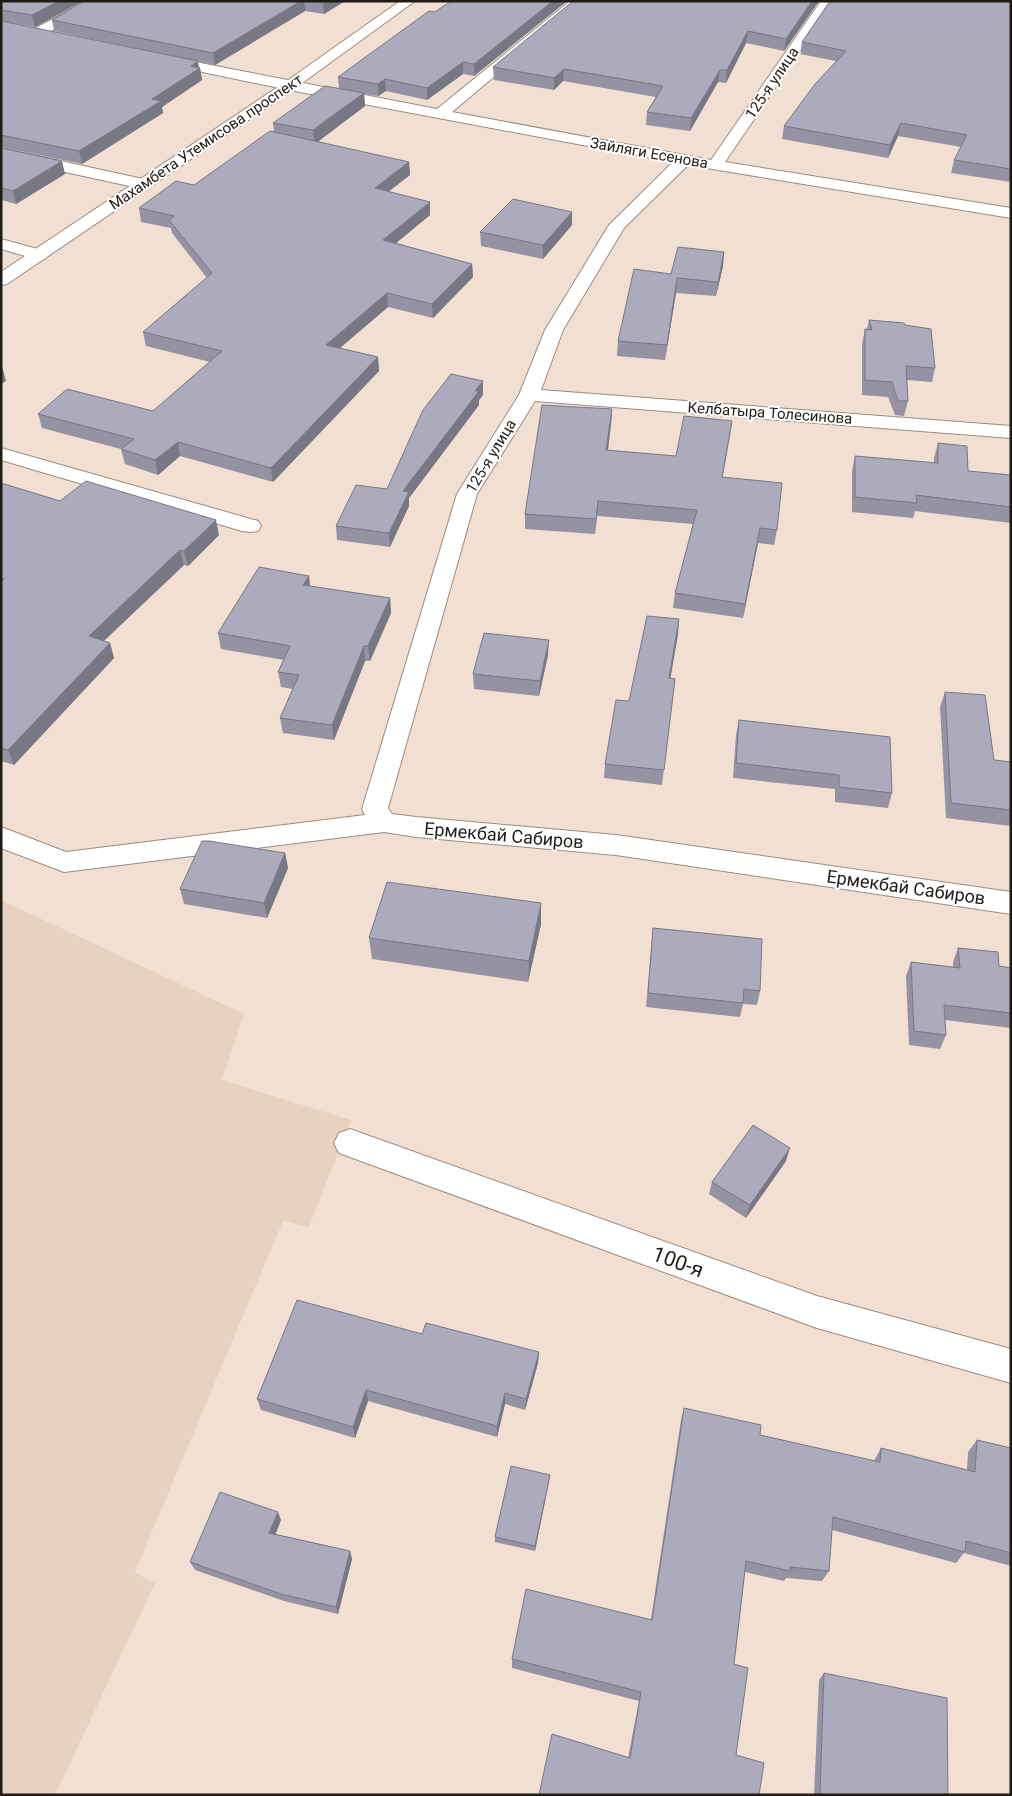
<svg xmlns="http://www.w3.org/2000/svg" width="1012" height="1796" font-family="Roboto,sans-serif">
<rect width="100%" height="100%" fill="#f1e0d1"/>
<!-- built -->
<path fill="#e8d2bf" d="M1,900L244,1014L222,1080L351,1120L309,1227L283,1221L135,1572L155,1583L55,1795H1Z"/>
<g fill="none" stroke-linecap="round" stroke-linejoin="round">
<!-- street casing -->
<g stroke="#9b8c7e" stroke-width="2">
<g id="street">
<path d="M87,1H103L42,36L37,37L30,33L32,30Z"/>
<path d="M570,1H584L452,112L711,160L821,1H834L725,162L1011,208V218L688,165L624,228L563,330L541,390L1011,426V438L535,401L477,494L388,808L392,814L416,817L616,835L1011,892V914L616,855L416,837L384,832L64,872L1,848V827L66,852L365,815L362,809L457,494L519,395L545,330L609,225L673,162L289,90L164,64L157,60L164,56L437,109Z"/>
<path d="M1,148L143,179L149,181L151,184L149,187L143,189L1,158Z"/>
<path d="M1,239L45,251L48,255L45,259L39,260L1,249Z"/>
<path d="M1,448L258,521L261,526L258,531L250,532L242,531L1,460Z"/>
<path d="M350,1129L817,1296L1011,1349V1383L817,1328L339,1153L334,1143L339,1133Z"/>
</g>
</g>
<!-- secondary casing -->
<g stroke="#9b8c7e" stroke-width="2">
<path id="secondary" d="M400,1H415L294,89L7,284L1,285V272L284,83Z"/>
</g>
<!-- street -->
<use href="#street" fill="#fff" fill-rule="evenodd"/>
<!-- secondary -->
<use href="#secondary" fill="#fff" fill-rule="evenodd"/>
</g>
<!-- wall -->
<g fill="#9492a3">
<path d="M1,1H83L35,27L1,21Z"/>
<path d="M84,1H345L324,14L305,11L215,65L54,31L52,20Z"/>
<path d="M451,1H567L474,76L463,74L427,100L386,91L378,96L364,94L365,106L317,142L409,162L410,175L388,192L430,215L396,243L472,264L473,277L433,318L388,307L340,348L378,357L379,371L273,482L180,456L158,475L125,464L121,449L42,428L38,414L153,411L210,362L146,346L143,332L207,278L172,233L171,228L141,222L139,208L194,185L274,132L273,123L339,89L338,77Z"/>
<path d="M819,1L784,51L746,43L726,83L718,82L690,131L646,125L647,112L656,97L563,81L554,90L494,80L493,67Z"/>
<path d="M1011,1V182L951,173L954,160L961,147L898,136L888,158L782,139L784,126L836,61L800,54L802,42Z"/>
<path d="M1,21L200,68L202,80L162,107L163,113L82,164L1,147Z"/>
<path d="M1,148L65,174L16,204L1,200Z"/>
<path d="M572,212V225L543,259L481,246L480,232Z"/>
<path d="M724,252L723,266L716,296L676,293L665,360L617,356L618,341L671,274Z"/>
<path d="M869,320L935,368L932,382L907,380L908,401L904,416L895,415L888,397L862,395V344L865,329H867Z"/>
<path d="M483,381V395L479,400V405L409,498V506L390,547L337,540L336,526L387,489Z"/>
<path d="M612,409L611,424L608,451L676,456L732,421L722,477L777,530L774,545L758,543L743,618L673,608L675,593L693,524L597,516L595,534L525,529V514Z"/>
<path d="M938,443L968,471L1011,475V523L915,511L913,518L852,512V471L855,456L934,463V458Z"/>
<path d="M1,483L60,501L219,535L188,566L184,565L104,641L110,643L114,658L14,765L1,761Z"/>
<path d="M309,576L310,586L390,598L391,613L370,661H365L334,740L283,733L280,718L293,689L281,687L278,672L284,660L221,649L218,633Z"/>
<path d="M678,634L670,678L675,679L662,785L604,778L605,764L629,701Z"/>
<path d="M548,655L539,696L474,689L473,674Z"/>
<path d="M945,692L994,760L1011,762V826L946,818L940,707Z"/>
<path d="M739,720L892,793L888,808L835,802V789L733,778L736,735Z"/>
<path d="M285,853L288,868L267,918L184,904L180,889Z"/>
<path d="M541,924L528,982L372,959L369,938Z"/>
<path d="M653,928L760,991L757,1005L743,1004L740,1017L646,1007Z"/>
<path d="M958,948L999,966L1011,968V1028L945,1020L946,1035L940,1049L909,1045L906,976L911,962L953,967V962Z"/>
<path d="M786,1161L746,1218L709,1194L712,1182Z"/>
<path d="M422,1334L539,1352L538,1363L525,1410L505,1404L497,1437L368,1401L355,1438L261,1410L257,1399Z"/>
<path d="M684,1408L760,1435L874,1461L881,1448L967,1470L968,1452L977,1440L1011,1448V1566L964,1553L956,1563L832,1530L829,1571L822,1581L786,1578L784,1581L745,1572L734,1664L736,1755L628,1758L639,1701L512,1668V1659L651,1619L681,1420Z"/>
<path d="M550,1475L549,1481L535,1551L495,1542V1537Z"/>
<path d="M281,1520L275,1534L350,1551L352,1559L338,1614L284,1601L195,1570L190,1562Z"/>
<path d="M824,1673L948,1795H814L819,1680Z"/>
</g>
<!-- shaded-wall -->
<g fill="#787784">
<path d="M59,1H83L35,27L32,15Z"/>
<path d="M301,1H304L305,11L215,65L213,53Z"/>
<path d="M326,1H345L324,14L323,3Z"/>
<path d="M553,1H567L474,76V64Z"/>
<path d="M812,1H819L784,51L786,39Z"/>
<path d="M748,31L746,43L726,83L727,70Z"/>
<path d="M198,61L199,68H200L202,80L162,107L163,113L82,164L79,151L152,99L191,66Z"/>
<path d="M463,62V74L427,100V88Z"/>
<path d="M564,69L563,81L554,90V78Z"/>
<path d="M720,70L718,82L690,131L691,118Z"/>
<path d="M385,79L386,91L378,96V84Z"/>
<path d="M364,93L365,106L315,144L313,130Z"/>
<path d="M901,123L898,136L888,158L890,145Z"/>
<path d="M62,161L65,174L16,204L13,191Z"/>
<path d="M409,162L410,175L375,202V188Z"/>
<path d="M430,202V215L384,253L383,240Z"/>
<path d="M572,212V225L543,259V245Z"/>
<path d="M724,252L723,266L716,296L718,282Z"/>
<path d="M472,264L473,277L433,318L432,304Z"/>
<path d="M677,278L676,293L665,360L667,345Z"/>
<path d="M387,293L388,307L327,359L326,345Z"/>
<path d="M378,357L379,371L273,482L271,468Z"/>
<path d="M2,366L6,381L1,384V367Z"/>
<path d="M483,381V395L479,400V405L409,498V506L390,547L389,533L403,491L475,391Z"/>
<path d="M612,409L611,424L606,465V450Z"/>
<path d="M732,421L730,435L720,492L722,477Z"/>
<path d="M178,442L180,456L158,475L155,460Z"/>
<path d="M598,501L597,516L595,534L596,519Z"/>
<path d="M216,520L219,535L188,566L184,551Z"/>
<path d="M760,528L758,543L743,618L745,604Z"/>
<path d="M180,550L184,565L93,651L89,636Z"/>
<path d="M309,576L310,591L303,585Z"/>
<path d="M390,598L391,613L370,661L368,646Z"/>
<path d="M679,619L678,634L668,693L669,678Z"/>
<path d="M549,640L548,655L539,696L540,681Z"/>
<path d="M110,643L114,658L14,765L8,750Z"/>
<path d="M364,646L365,661L334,740L332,725Z"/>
<path d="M285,853L288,868L267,918L264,903Z"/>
<path d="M541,903V924L528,982L529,961Z"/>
<path d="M790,1148L786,1161L746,1218L750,1205Z"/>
<path d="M539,1352L538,1363L525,1410L526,1399Z"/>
<path d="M366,1390L368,1401L355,1438L353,1427Z"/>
<path d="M505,1393V1404L497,1437V1426Z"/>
<path d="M550,1475L549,1481L535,1551V1546Z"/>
<path d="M278,1512L281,1520L273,1541L269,1533Z"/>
<path d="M350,1551L352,1559L338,1614L336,1607Z"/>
</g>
<!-- building -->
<g fill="#acaabd" stroke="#787784">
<path d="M1,1H59L32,15L1,10Z"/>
<path d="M84,1H301L213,53L52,20Z"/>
<path d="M314,1H326L323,3Z"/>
<path d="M451,1H553L474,64L463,62L427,88L385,79L378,84L338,77L429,11L435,12Z"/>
<path d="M573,1H812L786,39L748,31L727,70H720L691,118L647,112L663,86L564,69L554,78L493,67Z"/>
<path d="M830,1H1011V169L954,160L967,135L901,123L890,145L784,126L815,84L846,51L802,42Z"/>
<path d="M1,21L198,61L191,66L200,68L152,99L161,101L79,151L1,135Z"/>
<path d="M325,86L364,93L313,130L273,123Z"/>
<path d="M270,131L409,162L375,188L430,202L383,240L472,264L432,304L387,293L326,345L378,357L271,468L178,442L155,460L121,449L134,439L38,414L67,389L153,411L222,351L143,332L212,273L169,220L174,216L139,208L176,181L194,185Z"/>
<path d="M1,148L62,161L13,191L1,188Z"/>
<path d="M513,199L572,212L543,245L480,232Z"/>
<path d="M678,247L724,252L718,282L677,278L667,345L618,341L634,269L671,274Z"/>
<path d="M869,320L904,323L905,325L931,329L935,368L906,366L908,401H898L892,382L865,380V329L872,330Z"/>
<path d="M451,374L483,381L475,391H479L403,491L409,492L389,533L336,526L356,485L387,489L423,410Z"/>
<path d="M542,405L612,409L606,450L676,456L684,416L732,421L722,477L782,483L777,530L760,528L745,604L675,593L697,510L598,501L596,519L525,514Z"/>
<path d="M938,443L967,446L968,471L1011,475V507L916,495L917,503L855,497V456L938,463Z"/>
<path d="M86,481L216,520L184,551L180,550L89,636L110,643L8,750L1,748V581L4,579L1,578V483L60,501Z"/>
<path d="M259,567L309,576L303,585L390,598L368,646H364L332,725L280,718L299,675L278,672L290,646L218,633Z"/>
<path d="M647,616L679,619L669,678L675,679L664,770L605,764L616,700L629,701Z"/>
<path d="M484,633L549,640L540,681L473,674Z"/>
<path d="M945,692L985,695L994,760L1011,762V810L951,803Z"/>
<path d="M739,720L890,737L892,793L839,787V775L736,763Z"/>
<path d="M202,841H209L285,853L264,903L180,889Z"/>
<path d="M387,882L541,903L529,961L369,938Z"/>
<path d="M653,928L762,939L760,991L744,989L743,1003L648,993Z"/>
<path d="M958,948L998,952L999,966L1011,968V1013L944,1005L946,1035L914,1031L911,962L960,968Z"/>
<path d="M753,1125L790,1148L750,1205L712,1182Z"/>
<path d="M297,1300L422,1334L426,1323L539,1352L526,1399L505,1393L497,1426L366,1390L353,1427L257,1399Z"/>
<path d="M684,1408L761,1425L760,1435L880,1462L881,1448L975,1472L977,1440L1011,1448V1553L966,1541L965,1552L833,1517L829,1571L790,1567V1571L746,1561L734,1664L748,1668L736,1755L764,1763L759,1795H539L552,1734L630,1758L641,1692L512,1659L526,1589L652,1620Z"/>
<path d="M511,1466L550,1475L535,1546L495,1537Z"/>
<path d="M220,1492L278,1512L269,1533L350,1551L336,1607L281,1594L190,1562Z"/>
<path d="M824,1673L947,1698L948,1795H826L820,1793Z"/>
</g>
<g text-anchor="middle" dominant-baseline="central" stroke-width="4" stroke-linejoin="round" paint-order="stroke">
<!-- far-street labels -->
<g font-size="15" fill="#211b16" stroke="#fff">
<text transform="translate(772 83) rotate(-56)">125-я улица</text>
<text transform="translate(206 142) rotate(-34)">Махамбета Утемисова проспект</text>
<text transform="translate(649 153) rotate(10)">Зайляги Есенова</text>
<text transform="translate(770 413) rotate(4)">Келбатыра Толесинова</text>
<text transform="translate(491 456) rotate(-59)">125-я улица</text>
</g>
<!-- street labels -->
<g font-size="18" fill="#211b16" stroke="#fff">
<text transform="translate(504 835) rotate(5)">Ермекбай Сабиров</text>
<text transform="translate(906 887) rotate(8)">Ермекбай Сабиров</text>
</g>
<!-- near-street labels -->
<g font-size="21" fill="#211b16" stroke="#fff">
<text transform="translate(678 1262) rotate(20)">100-я</text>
</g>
</g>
<!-- border -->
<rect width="1012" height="1796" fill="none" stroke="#211b16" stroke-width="5"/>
</svg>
